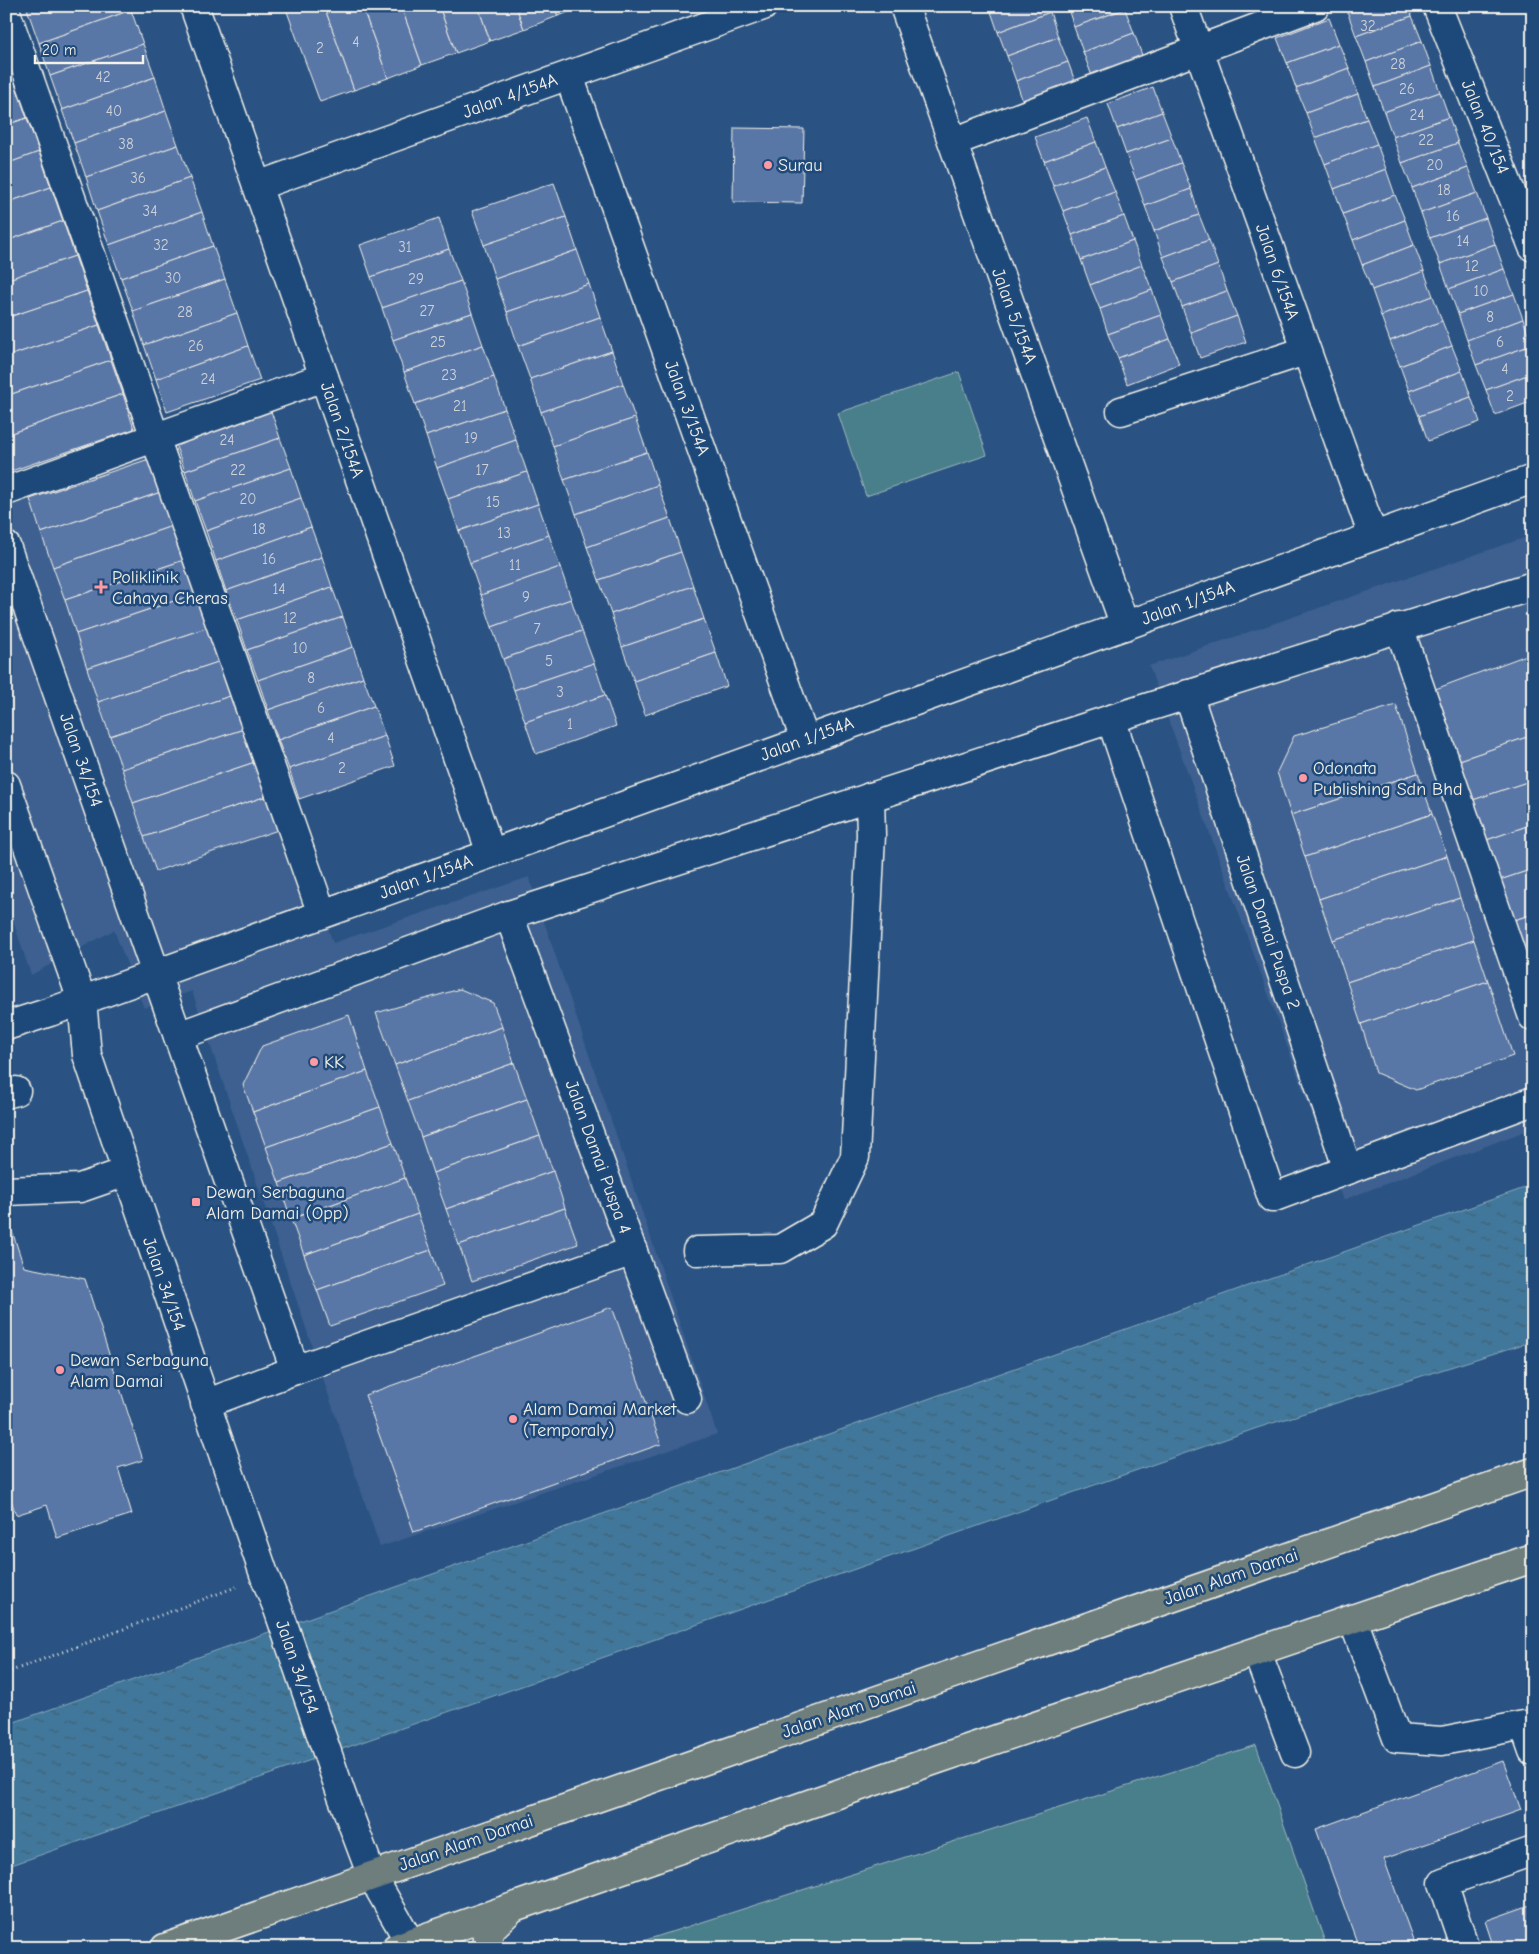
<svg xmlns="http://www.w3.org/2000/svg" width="1539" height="1954" font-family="'Comic Neue',sans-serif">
<defs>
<pattern id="water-ripples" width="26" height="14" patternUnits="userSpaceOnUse" patternTransform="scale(1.25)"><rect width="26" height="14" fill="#3f779b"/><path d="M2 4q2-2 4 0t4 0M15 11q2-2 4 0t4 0" fill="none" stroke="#446070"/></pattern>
</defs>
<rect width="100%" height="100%" fill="#2a5383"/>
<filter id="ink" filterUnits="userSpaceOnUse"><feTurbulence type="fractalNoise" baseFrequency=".02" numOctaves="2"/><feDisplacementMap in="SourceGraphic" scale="10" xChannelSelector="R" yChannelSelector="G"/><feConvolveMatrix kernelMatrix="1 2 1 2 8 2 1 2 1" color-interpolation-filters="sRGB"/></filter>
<g filter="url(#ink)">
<!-- built -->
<g fill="#3c6190">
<path d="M6,6H11L333,943L529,877L717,1434L380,1547L192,991L144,1008L114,930L31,975L6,899Z"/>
<path d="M1533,535V1128L1343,1200L1149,666Z"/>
</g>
<!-- grass -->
<g fill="#4a7e8b" stroke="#9fb8ba">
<path d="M959,372L987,455L866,496L838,413Z"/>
<path d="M1256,1745L1327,1948H621Z"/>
</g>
<!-- water -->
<path fill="url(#water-ripples)" stroke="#87a8ba" d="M1533,1185V1341L1257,1428L6,1867V1725Z"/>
<!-- building -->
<g fill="#5876a6" stroke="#f4f1e8">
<path d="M35,6H130L131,10L39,43L27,9Z"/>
<path d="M285,6H324L354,90L320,102Z"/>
<path d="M324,6H362L388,78L354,90Z"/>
<path d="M362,6H401L422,65L388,78Z"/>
<path d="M401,6H439L456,53L422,65Z"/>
<path d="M439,6H478L490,41L456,53Z"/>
<path d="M478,6H516L524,29L490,41Z"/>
<path d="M516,6H554L558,16L524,29Z"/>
<path d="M554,6H586L558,16Z"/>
<path d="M989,6H1048L1050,12L998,32Z"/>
<path d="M1067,6H1124L1125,9L1074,27Z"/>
<path d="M1361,6H1409L1412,16L1356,36L1347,11Z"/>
<path d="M1125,9L1134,33L1083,52L1074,27Z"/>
<path d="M131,10L143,44L50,76L39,43Z"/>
<path d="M1050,12L1058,37L1007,56L998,32Z"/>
<path d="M1412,16L1422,41L1366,62L1356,36Z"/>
<path d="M1329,18L1339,44L1287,63L1277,38Z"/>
<path d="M1134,33L1143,58L1092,76L1083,52Z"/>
<path d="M1058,37L1068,62L1016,81L1007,56Z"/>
<path d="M1422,41L1431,66L1375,87L1366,62Z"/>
<path d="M143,44L155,77L62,110L50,76Z"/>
<path d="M1339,44L1349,68L1296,88L1287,63Z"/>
<path d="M6,57L15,83L6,86Z"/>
<path d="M1068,62L1077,87L1024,105L1016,81Z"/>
<path d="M1431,66L1440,92L1384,112L1375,87Z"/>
<path d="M1349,68L1358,94L1306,113L1296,88Z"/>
<path d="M155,77L166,111L74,143L62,110Z"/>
<path d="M15,83L27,118L6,125V86Z"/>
<path d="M1153,87L1162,112L1117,129L1108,104Z"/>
<path d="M1440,92L1449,117L1393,137L1384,112Z"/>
<path d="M1358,94L1367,119L1315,138L1306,113Z"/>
<path d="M166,111L178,145L86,177L74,143Z"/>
<path d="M1162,112L1172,138L1126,154L1117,129Z"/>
<path d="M1449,117L1458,143L1402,163L1393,137Z"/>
<path d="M27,118L39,152L6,164V125Z"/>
<path d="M1087,118L1096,142L1044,161L1035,137Z"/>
<path d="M1367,119L1377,144L1325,164L1315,138Z"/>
<path d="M734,128L804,129L802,203L733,202Z"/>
<path d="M1172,138L1181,163L1136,180L1126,154Z"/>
<path d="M1096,142L1105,167L1053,186L1044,161Z"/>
<path d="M1458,143L1468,168L1412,188L1402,163Z"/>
<path d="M1377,144L1386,169L1334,189L1325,164Z"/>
<path d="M178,145L190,178L97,211L86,177Z"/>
<path d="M39,152L51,187L6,203V164Z"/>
<path d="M1181,163L1191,189L1145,206L1136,180Z"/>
<path d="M1105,167L1115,192L1063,211L1053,186Z"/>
<path d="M1468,168L1477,193L1421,213L1412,188Z"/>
<path d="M1386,169L1395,195L1343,214L1334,189Z"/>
<path d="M190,178L202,212L109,245L97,211Z"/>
<path d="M554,183L566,217L484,245L472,211Z"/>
<path d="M51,187L63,221L6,241V203Z"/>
<path d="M1191,189L1199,215L1154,231L1145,206Z"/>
<path d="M1115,192L1124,216L1072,235L1063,211Z"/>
<path d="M1477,193L1486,218L1430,238L1421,213Z"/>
<path d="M1395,195L1405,220L1353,240L1343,214Z"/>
<path d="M202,212L213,246L121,278L109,245Z"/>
<path d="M1199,215L1209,240L1163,257L1154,231Z"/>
<path d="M1124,216L1133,241L1081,260L1072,235Z"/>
<path d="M566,217L577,250L495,279L484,245Z"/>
<path d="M439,218L449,249L371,277L360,245Z"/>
<path d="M1486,218L1495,244L1440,264L1430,238Z"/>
<path d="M1405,220L1414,245L1362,265L1353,240Z"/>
<path d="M63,221L75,256L6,280V241Z"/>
<path d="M1209,240L1218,265L1173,282L1163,257Z"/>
<path d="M1133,241L1142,265L1090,285L1081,260Z"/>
<path d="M1495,244L1504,269L1449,289L1440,264Z"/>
<path d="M1414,245L1424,271L1372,290L1362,265Z"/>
<path d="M213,246L225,279L133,311L121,278Z"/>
<path d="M449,249L461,281L382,308L371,277Z"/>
<path d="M577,250L589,284L507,312L495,279Z"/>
<path d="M75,256L87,291L6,318V280Z"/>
<path d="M1142,265L1152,290L1100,309L1090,285Z"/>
<path d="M1218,265L1227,291L1182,307L1173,282Z"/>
<path d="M1504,269L1514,294L1458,314L1449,289Z"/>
<path d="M1424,271L1433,296L1381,316L1372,290Z"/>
<path d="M225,279L237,313L144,345L133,311Z"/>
<path d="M461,281L472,313L393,340L382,308Z"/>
<path d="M589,284L600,317L518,346L507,312Z"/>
<path d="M1152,290L1161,315L1108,334L1100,309Z"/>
<path d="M87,291L99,325L6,357V318Z"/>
<path d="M1227,291L1237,316L1191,333L1182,307Z"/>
<path d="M1514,294L1523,319L1467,340L1458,314Z"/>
<path d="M1433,296L1442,321L1390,341L1381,316Z"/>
<path d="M237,313L248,346L156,379L144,345Z"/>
<path d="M472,313L483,345L404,372L393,340Z"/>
<path d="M1161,315L1170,339L1118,358L1108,334Z"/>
<path d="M1237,316L1246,342L1200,358L1191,333Z"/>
<path d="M600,317L612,351L530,379L518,346Z"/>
<path d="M1523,319L1532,345L1476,365L1467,340Z"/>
<path d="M1442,321L1452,346L1400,366L1390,341Z"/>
<path d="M99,325L111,360L6,396V357Z"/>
<path d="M1170,339L1179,364L1127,384L1118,358Z"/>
<path d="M483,345L494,377L415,404L404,372Z"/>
<path d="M1532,345L1533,373L1486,390L1476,365Z"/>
<path d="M248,346L260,380L167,412L156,379Z"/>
<path d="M1452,346L1462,371L1409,391L1400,366Z"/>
<path d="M612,351L623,384L541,412L530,379Z"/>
<path d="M111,360L123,394L6,435V396Z"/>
<path d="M1462,371L1471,397L1419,416L1409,391Z"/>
<path d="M1533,373V401L1495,415L1486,390Z"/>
<path d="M494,377L505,409L426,436L415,404Z"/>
<path d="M623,384L635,418L553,446L541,412Z"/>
<path d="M123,394L134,429L11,471L6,456V435Z"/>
<path d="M1471,397L1480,422L1428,441L1419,416Z"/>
<path d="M270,408L280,438L185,471L174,441Z"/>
<path d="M505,409L516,440L437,468L426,436Z"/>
<path d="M635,418L647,452L564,480L553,446Z"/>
<path d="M280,438L291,468L195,501L185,471Z"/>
<path d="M516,440L527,472L448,499L437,468Z"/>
<path d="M647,452L658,485L576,514L564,480Z"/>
<path d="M152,458L164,491L41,533L30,499Z"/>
<path d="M291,468L301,498L206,531L195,501Z"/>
<path d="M527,472L538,504L459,531L448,499Z"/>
<path d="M658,485L670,518L587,547L576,514Z"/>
<path d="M164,491L175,525L53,567L41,533Z"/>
<path d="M301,498L311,527L216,561L206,531Z"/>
<path d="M538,504L549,535L470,563L459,531Z"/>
<path d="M670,518L681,552L599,580L587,547Z"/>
<path d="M175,525L187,559L65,600L53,567Z"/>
<path d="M311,527L322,557L226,591L216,561Z"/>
<path d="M549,535L560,567L481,595L470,563Z"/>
<path d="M681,552L693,586L611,614L599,580Z"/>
<path d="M322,557L332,587L237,620L226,591Z"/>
<path d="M187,559L198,593L76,634L65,600Z"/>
<path d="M560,567L571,599L492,627L481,595Z"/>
<path d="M693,586L704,619L622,647L611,614Z"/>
<path d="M332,587L343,617L247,650L237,620Z"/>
<path d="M198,593L209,627L87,668L76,634Z"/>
<path d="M571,599L582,631L503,659L492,627Z"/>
<path d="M343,617L353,647L258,680L247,650Z"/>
<path d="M704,619L716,653L634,681L622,647Z"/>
<path d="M209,627L221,661L98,702L87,668Z"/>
<path d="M582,631L594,663L514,690L503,659Z"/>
<path d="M353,647L363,677L268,710L258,680Z"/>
<path d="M716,653L727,686L645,715L634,681Z"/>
<path d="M1532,653L1533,735L1454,762L1430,691Z"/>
<path d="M221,661L233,695L110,736L98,702Z"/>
<path d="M594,663L605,695L525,722L514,690Z"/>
<path d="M363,677L374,706L278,740L268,710Z"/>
<path d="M233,695L244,729L122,769L110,736Z"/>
<path d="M605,695L616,726L536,754L525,722Z"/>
<path d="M1396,705L1418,773L1291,815L1277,772L1294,736Z"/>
<path d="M374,706L385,736L289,769L278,740Z"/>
<path d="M244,729L255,762L133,803L122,769Z"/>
<path d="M1533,735V780L1467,802L1454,762Z"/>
<path d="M385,736L395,766L299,799L289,769Z"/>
<path d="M255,762L267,796L144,837L133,803Z"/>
<path d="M1418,773L1432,814L1305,857L1291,815Z"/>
<path d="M1533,780V824L1481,842L1467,802Z"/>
<path d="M267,796L278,830L156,871L144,837Z"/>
<path d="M1432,814L1447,856L1319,899L1305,857Z"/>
<path d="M1533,824V869L1494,882L1481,842Z"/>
<path d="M1447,856L1460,898L1333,940L1319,899Z"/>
<path d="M1533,869V914L1508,922L1494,882Z"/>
<path d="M1460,898L1474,940L1347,982L1333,940Z"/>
<path d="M1533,914V958L1522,962L1508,922Z"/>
<path d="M1474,940L1488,981L1361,1024L1347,982Z"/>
<path d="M1488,981L1513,1056L1416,1090L1376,1073L1361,1024Z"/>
<path d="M460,989L493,1003L502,1027L395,1065L376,1013Z"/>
<path d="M349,1015L367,1071L253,1112L243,1085L262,1046Z"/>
<path d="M502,1027L514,1063L408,1101L395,1065Z"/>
<path d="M514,1063L527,1099L421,1137L408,1101Z"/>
<path d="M367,1071L380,1107L266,1147L253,1112Z"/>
<path d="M527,1099L540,1136L433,1173L421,1137Z"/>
<path d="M380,1107L393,1143L279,1183L266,1147Z"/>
<path d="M540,1136L553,1171L446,1209L433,1173Z"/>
<path d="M393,1143L405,1178L291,1219L279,1183Z"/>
<path d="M553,1171L565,1208L459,1245L446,1209Z"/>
<path d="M405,1178L418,1214L304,1255L291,1219Z"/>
<path d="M565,1208L578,1244L472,1281L459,1245Z"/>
<path d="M418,1214L431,1250L317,1290L304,1255Z"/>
<path d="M10,1225L24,1267L85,1279L143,1460L118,1468L132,1514L57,1538L47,1505L16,1515L6,1485V1226Z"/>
<path d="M431,1250L443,1286L330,1326L317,1290Z"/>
<path d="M612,1307L661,1444L414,1532L365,1395Z"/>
<path d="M1503,1761L1521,1810L1384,1859L1416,1948H1359L1316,1829Z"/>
<path d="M1533,1904V1948H1494L1485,1921Z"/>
</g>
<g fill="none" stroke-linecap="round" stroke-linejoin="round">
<!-- minor casing -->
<g stroke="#f4f1e8" stroke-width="31">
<g id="minor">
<path d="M194,6L491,853"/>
<path d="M904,6L1125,626"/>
<path d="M1183,6L1373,536"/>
<path d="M1437,6L1533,247"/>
<path d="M6,12L322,914"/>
<path d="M569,76L805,740"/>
<path d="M953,142L1315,6"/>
<path d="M257,186L763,6"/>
<path d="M1121,411L1305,351"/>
<path d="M6,491L324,377"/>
<path d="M6,546L295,1370"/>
<path d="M1399,627L1533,1017"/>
<path d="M1188,694L1348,1170"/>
<path d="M1111,719L1272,1198L1533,1101"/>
<path d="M6,785L82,1000L87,1055L265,1577L278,1609L342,1796L372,1876L413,1948"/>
<path d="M509,915L687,1399"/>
<path d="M6,1026L50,1012L1533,479"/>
<path d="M178,1036L509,915L1111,719L1533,586"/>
<path d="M6,1094L16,1091"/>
<path d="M6,1191L80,1188L126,1172"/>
<path d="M697,1251L780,1249L823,1224L855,1157L871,835L870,797"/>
<path d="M205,1404L295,1370L633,1251"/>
<path d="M1353,1620L1397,1738L1442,1741L1524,1725L1533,1751"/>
<path d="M1257,1652L1295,1753"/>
<path d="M1465,1948L1443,1883L1533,1851"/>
</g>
</g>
<!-- major casing -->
<g stroke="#f4f1e8" stroke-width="31">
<g id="major">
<path d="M165,1948L1533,1472"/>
<path d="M396,1948L938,1759L1533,1558"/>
<path d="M485,1948L490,1929L512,1908"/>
</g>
</g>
<!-- path -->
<path stroke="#f4f1e8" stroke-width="3" stroke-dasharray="1 4" stroke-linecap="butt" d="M6,1673L236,1587"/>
<!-- minor -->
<use href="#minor" stroke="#1f4a7a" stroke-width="28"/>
<!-- major -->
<use href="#major" stroke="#6d7e7c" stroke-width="28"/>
</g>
</g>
<!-- markers -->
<g fill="#ff9aa2" stroke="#1f4a7a" stroke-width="2">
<circle cx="768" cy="165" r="5"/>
<path d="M98.5 579.5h5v5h5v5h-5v5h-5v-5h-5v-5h5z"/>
<circle cx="1303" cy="778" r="5"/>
<circle cx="314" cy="1062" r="5"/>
<rect x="191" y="1197" width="10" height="10" rx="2.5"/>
<circle cx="60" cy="1370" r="5"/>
<circle cx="513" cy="1419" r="5"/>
</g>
<g text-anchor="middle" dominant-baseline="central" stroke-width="5" stroke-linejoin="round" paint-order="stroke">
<!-- number labels -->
<g font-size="15" fill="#cdd2d8">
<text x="1368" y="26">32</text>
<text x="356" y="42">4</text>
<text x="320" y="48">2</text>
<text x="1398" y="64">28</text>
<text x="103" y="77">42</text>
<text x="1407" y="89">26</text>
<text x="114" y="111">40</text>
<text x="1417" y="115">24</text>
<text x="1426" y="140">22</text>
<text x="126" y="144">38</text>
<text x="1435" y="165">20</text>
<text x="138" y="178">36</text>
<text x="1444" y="190">18</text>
<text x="150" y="211">34</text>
<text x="1453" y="216">16</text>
<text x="1463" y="241">14</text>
<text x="161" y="245">32</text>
<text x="405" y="247">31</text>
<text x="1472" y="266">12</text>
<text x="173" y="278">30</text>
<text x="416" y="279">29</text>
<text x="1481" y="291">10</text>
<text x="427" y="311">27</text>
<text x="185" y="312">28</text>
<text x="1490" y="317">8</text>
<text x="438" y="342">25</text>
<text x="1500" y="342">6</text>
<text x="196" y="346">26</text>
<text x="1505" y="369">4</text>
<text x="449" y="375">23</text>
<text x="208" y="379">24</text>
<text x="1510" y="396">2</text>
<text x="460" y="406">21</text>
<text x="471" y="438">19</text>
<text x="227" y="440">24</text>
<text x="238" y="470">22</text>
<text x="482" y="470">17</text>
<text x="248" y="499">20</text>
<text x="493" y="502">15</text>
<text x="259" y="529">18</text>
<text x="504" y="533">13</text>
<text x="269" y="559">16</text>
<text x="515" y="565">11</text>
<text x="279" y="589">14</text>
<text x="526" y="597">9</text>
<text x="290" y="618">12</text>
<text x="537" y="629">7</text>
<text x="300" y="648">10</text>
<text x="549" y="661">5</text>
<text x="311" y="678">8</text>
<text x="560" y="692">3</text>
<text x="321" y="708">6</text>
<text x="570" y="724">1</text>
<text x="331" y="738">4</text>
<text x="342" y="768">2</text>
</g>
<!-- street labels -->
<g font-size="18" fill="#f4f1e8" stroke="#1f4a7a">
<text transform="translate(510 96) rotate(-20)">Jalan 4/154A</text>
<text transform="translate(1485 127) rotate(68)">Jalan 40/154</text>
<text transform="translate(1277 272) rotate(71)">Jalan 6/154A</text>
<text transform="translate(1014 316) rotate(70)">Jalan 5/154A</text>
<text transform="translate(687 408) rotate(70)">Jalan 3/154A</text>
<text transform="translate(342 430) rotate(71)">Jalan 2/154A</text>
<text transform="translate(1188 603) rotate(-20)">Jalan 1/154A</text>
<text transform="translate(807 739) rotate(-20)">Jalan 1/154A</text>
<text transform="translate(81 760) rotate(71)">Jalan 34/154</text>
<text transform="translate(426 877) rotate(-20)">Jalan 1/154A</text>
<text transform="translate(1268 932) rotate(71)">Jalan Damai Puspa 2</text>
<text transform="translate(598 1157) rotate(70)">Jalan Damai Puspa 4</text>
<text transform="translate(164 1284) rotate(71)">Jalan 34/154</text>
<text transform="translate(1231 1577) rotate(-19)">Jalan Alam Damai</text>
<text transform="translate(297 1667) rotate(71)">Jalan 34/154</text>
<text transform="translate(849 1710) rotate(-19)">Jalan Alam Damai</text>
<text transform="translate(466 1843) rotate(-19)">Jalan Alam Damai</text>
</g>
<!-- poi labels -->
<g font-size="18" fill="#f4f1e8" stroke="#1f4a7a" text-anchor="start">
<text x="778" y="165">Surau</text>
<text x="112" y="577">Poliklinik<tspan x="112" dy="21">Cahaya Cheras</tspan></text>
<text x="1313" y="768">Odonata<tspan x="1313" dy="21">Publishing Sdn Bhd</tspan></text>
<text x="324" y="1062">KK</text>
<text x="206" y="1192">Dewan Serbaguna<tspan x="206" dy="21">Alam Damai (Opp)</tspan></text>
<text x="70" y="1360">Dewan Serbaguna<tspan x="70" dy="21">Alam Damai</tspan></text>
<text x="523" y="1409">Alam Damai Market<tspan x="523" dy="21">(Temporaly)</tspan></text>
</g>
</g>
<!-- margin -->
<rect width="1539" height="1954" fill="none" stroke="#1f4a7a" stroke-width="25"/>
<rect x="12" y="12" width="1514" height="1929" fill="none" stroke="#f4f1e8" stroke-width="2" filter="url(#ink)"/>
<!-- scale -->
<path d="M35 55v8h108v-8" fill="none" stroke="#f4f1e8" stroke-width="2.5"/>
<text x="42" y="55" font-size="15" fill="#f4f1e8" stroke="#1f4a7a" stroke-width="4" paint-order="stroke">20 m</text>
</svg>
